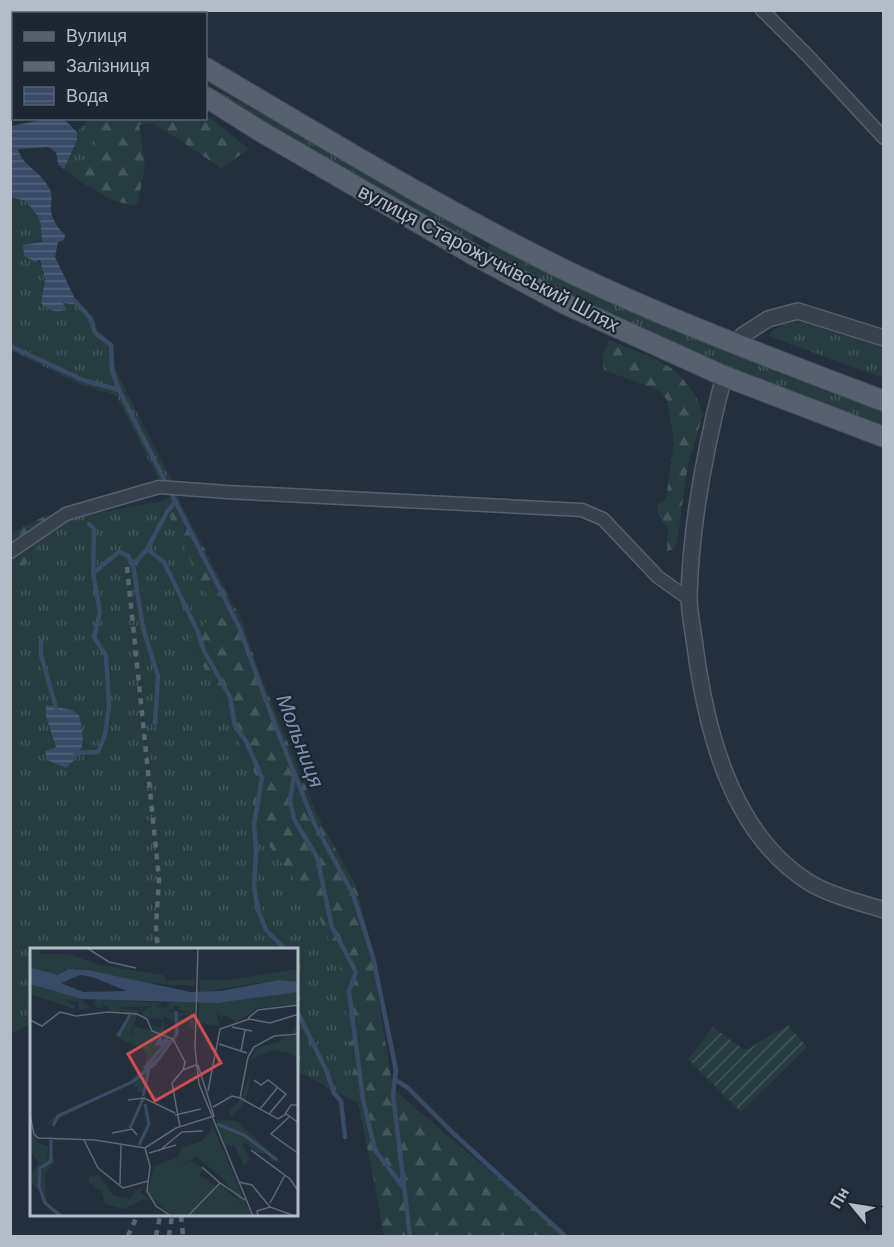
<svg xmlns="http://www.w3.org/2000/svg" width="894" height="1247" font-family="'DM Sans',sans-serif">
<defs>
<pattern id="grass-tufts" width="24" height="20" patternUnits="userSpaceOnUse" patternTransform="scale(1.5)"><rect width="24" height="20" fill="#263c3f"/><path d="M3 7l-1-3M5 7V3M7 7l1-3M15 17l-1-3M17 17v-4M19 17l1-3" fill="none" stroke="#435659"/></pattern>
<pattern id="forest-firs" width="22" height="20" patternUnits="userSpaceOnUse" patternTransform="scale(1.5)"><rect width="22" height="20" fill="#263c3f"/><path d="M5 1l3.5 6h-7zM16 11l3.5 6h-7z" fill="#435659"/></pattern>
<pattern id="garden-furrows" width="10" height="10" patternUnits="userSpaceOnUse" patternTransform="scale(1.5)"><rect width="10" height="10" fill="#263c3f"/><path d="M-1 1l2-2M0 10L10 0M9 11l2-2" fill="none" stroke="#435659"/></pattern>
<pattern id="water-rules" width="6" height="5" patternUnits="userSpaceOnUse" patternTransform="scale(1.5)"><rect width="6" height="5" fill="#394c67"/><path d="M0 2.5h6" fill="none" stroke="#53647b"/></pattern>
</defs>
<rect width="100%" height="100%" fill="#242f3e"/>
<!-- grass -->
<g fill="url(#grass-tufts)">
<path d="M206,84L475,229L473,239L464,244L206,102Z"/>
<path d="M89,119H98L96,144L86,164L84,184L64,169L77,140V132Z"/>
<path d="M10,197L26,201L40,219L42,242L23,245C47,266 46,272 41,303H63L78,305L80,304L94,317L97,330L114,346L115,369L173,483L159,481L116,395L82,385L11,351Z"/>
<path d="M496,241L883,409V428L729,369L571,297L487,255L489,246Z"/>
<path d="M802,322L819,323L883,348V378L769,336C776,324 789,323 802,322Z"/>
<path d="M162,501L215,613L190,639L256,777L251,822L314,905L340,967L358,1103L297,1071V950H32L31,1023L11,1034V574L34,558L43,534L69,518Z"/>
</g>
<!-- forest -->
<g fill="url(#forest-firs)">
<path d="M206,115L249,149L221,168L166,131L152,123L139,125L145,166L137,206L114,201L84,184L86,164L96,143L97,119L206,118Z"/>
<path d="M609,340L649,356L675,370L695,394L703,414L688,464L678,535L675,548L667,552L668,528L658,514L657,504L666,500L674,441L667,400L658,390L604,370L602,357Z"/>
<path d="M176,494L242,621L258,669L317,815L356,886L368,934L393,1089L566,1236H384L373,1175L358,1103L340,967L314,905L251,822L256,776L190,639L215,613L162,501Z"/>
<path d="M51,513L34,558L11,574V533Z"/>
</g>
<!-- garden -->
<path fill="url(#garden-furrows)" d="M788,1025L807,1047L741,1112L688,1059L713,1027L743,1049H748Z"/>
<!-- water -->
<g fill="url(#water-rules)">
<path d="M52,118L65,120L77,132V140L64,169L58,164L56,152L48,147L18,149C22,166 41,171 49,188C54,196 50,203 51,211C52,220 59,229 65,235L64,240L58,242L55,257L78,305L63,303L66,310C55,313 49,311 41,303L45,279L40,260L35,262L24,256L23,245L42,242L40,219L26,201L10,197L11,126Z"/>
<path d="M46,705L72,710L79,715C85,741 86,750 66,768L47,760L45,751L56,747L46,716Z"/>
</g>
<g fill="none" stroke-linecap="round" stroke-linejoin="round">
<!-- stream -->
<g stroke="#394c67" stroke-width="4.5">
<path d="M75,301L90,318L95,333L111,345L112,370L119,390"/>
<path d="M10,346L83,380L119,390L239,627L274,722L314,823L353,894L373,957L396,1070L393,1095L410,1236"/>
<path d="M89,524L94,529L93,573"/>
<path d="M147,549L164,562L197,630L204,651L230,697L235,726L246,741L262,778L254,824L256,851L254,887L258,910L266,930L283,947V950"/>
<path d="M133,565L147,549L167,512L175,502"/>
<path d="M41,641V655L57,711"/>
<path d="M75,753L98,752L105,735L109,706L106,656L94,637L100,612L93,573L119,552L128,556L133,565L143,628L158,676L155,723"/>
<path d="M294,776L290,800L294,819L317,857L332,927L356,972L349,991L363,1099L375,1150L403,1187"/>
<path d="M297,1011L327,1072L334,1093L341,1101L345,1137"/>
<path d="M395,1080L407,1087L452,1132L565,1236"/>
</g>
<!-- minor casing -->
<g stroke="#565f6c" stroke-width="15">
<g id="minor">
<path d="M762,10L807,55L884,138"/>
<path d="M10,552L66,514L159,487L227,492L582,510L603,519L658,577L689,599"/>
</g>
</g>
<!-- tertiary casing -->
<g stroke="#565f6c" stroke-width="18">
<g id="tertiary">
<path d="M735,344L743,335L768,319L798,311L884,338"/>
<path d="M724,376C705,449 691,521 689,596C689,612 693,630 695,646C706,730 731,832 807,881C826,894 861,903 884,910"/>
</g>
</g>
<!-- primary casing -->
<g stroke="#414a57" stroke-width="22">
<g id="primary">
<path d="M69,10L74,14"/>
<path d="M108,10L113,14"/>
<path d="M206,68C326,139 447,213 573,274C674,322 779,361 884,401"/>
<path d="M206,97L260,131L474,255L565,304L724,376L884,437"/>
</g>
</g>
<!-- minor -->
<use href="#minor" stroke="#38414e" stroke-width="12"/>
<!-- tertiary -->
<use href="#tertiary" stroke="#38414e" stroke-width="15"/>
<!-- primary -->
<use href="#primary" stroke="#56606e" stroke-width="20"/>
<!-- rail -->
<g stroke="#5a6575" stroke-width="4.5" stroke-dasharray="6 6" stroke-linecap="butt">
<path d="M127,567L159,879L156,926L158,950"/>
<path d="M181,1216L183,1236"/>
<path d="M128,1236L137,1216"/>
<path d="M156,1236L160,1216"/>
<path d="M169,1236L172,1216"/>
</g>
</g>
<g text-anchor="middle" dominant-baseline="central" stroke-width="4.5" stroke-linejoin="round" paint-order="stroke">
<!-- street labels -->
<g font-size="20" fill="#b4bcc9" stroke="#1d2633">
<text transform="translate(489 258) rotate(28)">вулиця Старожучківський Шлях</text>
</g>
<!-- water labels -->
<g font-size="21" font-style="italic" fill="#7c92b1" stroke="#1d2633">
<text transform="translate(300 741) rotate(69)">Мольниця</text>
</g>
</g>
<!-- overview -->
<g transform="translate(30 948)">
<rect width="268" height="268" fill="#242f3e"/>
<path d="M138,64L158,65L162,72L156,66L148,70H157L159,73L149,79V84L144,91L145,73L131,67ZM95,75L98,87H102L104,78L137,86L142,91L116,120V103L85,88ZM1,179L13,210L17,254L28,268L11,252L12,216L0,193Z" fill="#263c3f"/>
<path d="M0,0H9L10,6H38L70,17L133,27L137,33L165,31V38L105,34L36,21L28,27L0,19ZM268,21V34L249,32L170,44L169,32H199ZM0,36L51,51L60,59L49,62L48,54L33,51L46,58L44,61L0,46ZM268,44V56L228,60L207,74L194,67L191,71L186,64L190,78L169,75V54ZM68,51L133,55L125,58L135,60L140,57L136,54H165L164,85L162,79L157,81L160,76L155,67L145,69L155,66L161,72L158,65H164L148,62L150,58H143L144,63L120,62L122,66V62L138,63L132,67L134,73V83L138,86H135L126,85L121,77L131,80L133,72L113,68L112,64L122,58L85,60L108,63L100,88L94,79L103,68L94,67L97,64L93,63L83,64L71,54L74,59L67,60L63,54ZM268,76V75V111L257,104L242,102L219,113L228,99L249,94L257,87L264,90V79ZM143,92L118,122L113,149L112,144H108V138L103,140L104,133L15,178L27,166L98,135ZM222,121L216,153L200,170V163L211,151ZM180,171L216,257L223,268H208L215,260L192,230L167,209L145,221L121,249L118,243L124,218L149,208L151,200L172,193L182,181ZM186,172L207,173L253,216L241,212L236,205H227L216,195L212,198L220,211L214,218L204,197L196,198ZM0,193L11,211L12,247L0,232L9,214L0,203ZM8,195L18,198L17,214L20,205L25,213L15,227ZM68,226L83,247L100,251L105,243L115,238L110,244L122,255L115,251L93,261L75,256L71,242L64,240L65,233L62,237L59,235V229Z" fill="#263c3f"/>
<path d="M161,213L174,221L169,227L186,238L157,268H142L121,249L142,222ZM190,236L216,260L208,268H160Z" fill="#263c3f"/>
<path d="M0,19L28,27L38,21L58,22L160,44L191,43L249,32L268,34V44L187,55L51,51L0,36ZM50,27L62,29L97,43L53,44L31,35Z" fill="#394c67" fill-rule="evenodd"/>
<path fill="none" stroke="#394c67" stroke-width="3" d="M88,88L100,67M130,98L138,91L127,96L131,89M114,120L139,92M114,124L127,111M113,148L119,121M187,176L214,187L247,212M23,178L28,168L102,134L125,116L147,86L146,63M100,180L113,151M21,192V213L10,220L9,238L15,255L31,268M109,197L119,176L115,156"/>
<path fill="none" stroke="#5e6776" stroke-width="1.5" d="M57,0L79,14L106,20M168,0L165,100L169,136L223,268M218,70L228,62L269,57M0,72L12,78L30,64L46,68L78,64L107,66L117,71L122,83L143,91L155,114L153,122M202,79L222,83M189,96L217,105M211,103L215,82M224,132L231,137L238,132L256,146L239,166M178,143L190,81L219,71L240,75L269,66M210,150L218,109L224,99L244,88L269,86M210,150L248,171L256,166L269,175M98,152L114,150L145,165M183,159L202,148L210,150M230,161L248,139M255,166L261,157H269M0,167L4,186L8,190L65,192L115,200L146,180L184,168L168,117M145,167L171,161M259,169L241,186L269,206M150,179L142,135L153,122L166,117M82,185L102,181L107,187M54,192L68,220L93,240L118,233M115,200L120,218L117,243L126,258L141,268M221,202L260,231L269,244M129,203L152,184L173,183M119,205L146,197M172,219L190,235M209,234L222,237L240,259M90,236L91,197M240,255L255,227M158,268L190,235L215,252M228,268L227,263L240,259L265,268"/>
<path fill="#ce4d50" fill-opacity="0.15" stroke="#ce4d50" stroke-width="3" d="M164,67L191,115L125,153L98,106Z"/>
<rect width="268" height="268" fill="none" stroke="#b4bcc9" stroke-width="3"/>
</g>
<!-- border -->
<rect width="894" height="1247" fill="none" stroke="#b4bcc9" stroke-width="24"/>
<!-- legend -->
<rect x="12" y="12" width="195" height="108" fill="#1d2633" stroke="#59626f" stroke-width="1.5"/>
<rect x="24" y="32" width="30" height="9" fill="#56606e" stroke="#59626f" stroke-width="1.5"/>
<text x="66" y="42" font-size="18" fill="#b4bcc9">Вулиця</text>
<rect x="24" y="62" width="30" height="9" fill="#5a6575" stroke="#59626f" stroke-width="1.5"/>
<text x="66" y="72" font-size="18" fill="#b4bcc9">Залізниця</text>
<rect x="24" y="87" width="30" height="18" fill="url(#water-rules)" stroke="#59626f" stroke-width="1.5"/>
<text x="66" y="102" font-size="18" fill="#b4bcc9">Вода</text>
<!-- north arrow -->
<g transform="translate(852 1205) rotate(300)" stroke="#1d2633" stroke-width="4.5" paint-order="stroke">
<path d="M0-4.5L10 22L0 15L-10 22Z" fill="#b4bcc9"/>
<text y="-9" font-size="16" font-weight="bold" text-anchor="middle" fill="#b4bcc9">Пн</text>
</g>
</svg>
